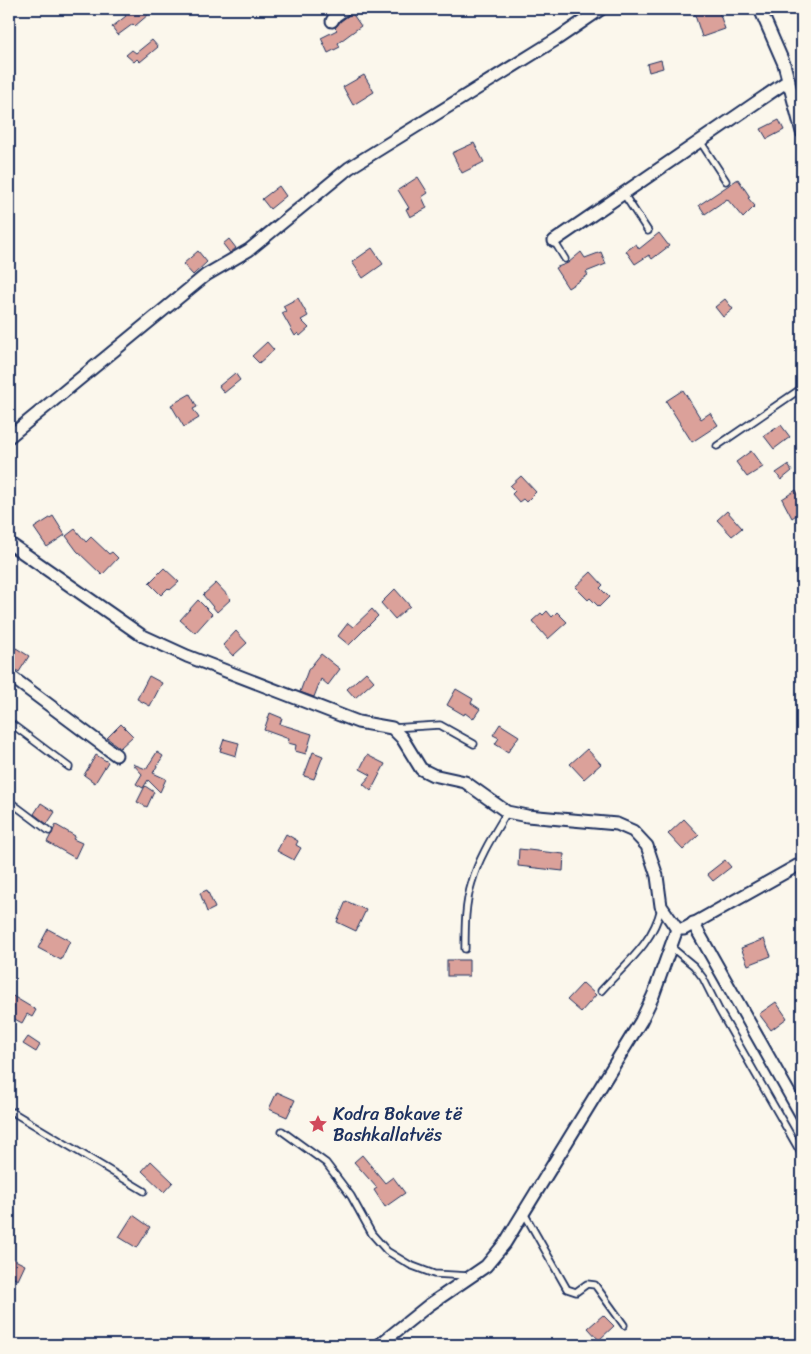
<svg xmlns="http://www.w3.org/2000/svg" width="811" height="1354" font-family="Sriracha,sans-serif">
<rect width="100%" height="100%" fill="#fbf7ec"/>
<filter id="ink" filterUnits="userSpaceOnUse"><feTurbulence type="fractalNoise" baseFrequency=".02" numOctaves="2"/><feDisplacementMap in="SourceGraphic" scale="10" xChannelSelector="R" yChannelSelector="G"/><feConvolveMatrix kernelMatrix="1 2 1 2 8 2 1 2 1" color-interpolation-filters="sRGB"/></filter>
<g filter="url(#ink)">
<!-- building -->
<g fill="#dba19a" stroke="#1b2f5e">
<path d="M120,9H155L135,26L133,24L118,35L112,27L126,16Z"/>
<path d="M693,9H718L725,29L702,37Z"/>
<path d="M352,13L361,26L338,43L340,47L328,53L321,38L337,30L335,28L341,21Z"/>
<path d="M152,40L158,47L140,62L137,59L134,62L126,55L132,50L136,53Z"/>
<path d="M661,60L663,68L649,72L647,64Z"/>
<path d="M364,75L374,92L353,105L343,87Z"/>
<path d="M779,120L784,130L767,139L761,129Z"/>
<path d="M474,143L484,162L462,173L452,153Z"/>
<path d="M418,177L428,193L422,197L427,208L410,217L406,209L409,208L398,190Z"/>
<path d="M738,179L750,197L748,198L755,206L743,218L727,199L705,214L699,205Z"/>
<path d="M279,186L286,196L270,209L262,199Z"/>
<path d="M659,233L669,246L652,259L649,255L635,264L626,251L636,244L639,249Z"/>
<path d="M229,239L236,248L230,253L223,244Z"/>
<path d="M372,248L383,264L363,278L352,262Z"/>
<path d="M198,251L207,262L193,275L183,264Z"/>
<path d="M581,252L585,258L601,252L606,264L586,272L588,275L568,288L555,268L568,263Z"/>
<path d="M298,298L308,316L301,320L309,328L300,336L298,333L295,336L282,313L286,311L283,306Z"/>
<path d="M725,299L733,309L723,317L715,307Z"/>
<path d="M267,342L274,350L259,363L252,356Z"/>
<path d="M235,373L240,380L224,393L219,386Z"/>
<path d="M683,390L701,419L710,413L718,425L692,442L666,401Z"/>
<path d="M190,394L197,407L193,409L199,418L184,427L171,405Z"/>
<path d="M781,425L790,437L774,449L764,436Z"/>
<path d="M751,451L763,467L747,477L736,462Z"/>
<path d="M788,465L792,471L781,480L776,473Z"/>
<path d="M521,476L536,492L526,502L523,499L519,502L512,494L515,491L510,486Z"/>
<path d="M796,490L802,500V511L792,518L782,499Z"/>
<path d="M727,511L742,528L732,536L717,520Z"/>
<path d="M53,516L65,535L47,547L34,528Z"/>
<path d="M75,529L86,542L91,537L109,554L112,552L118,558L102,575L77,551L66,536Z"/>
<path d="M164,568L179,582L170,590L168,588L161,595L149,583Z"/>
<path d="M591,572L603,585L600,588L609,597L599,607L590,598L588,600L575,587Z"/>
<path d="M216,583L231,599L217,612L203,595Z"/>
<path d="M395,589L410,606L395,619L381,603Z"/>
<path d="M198,600L212,614L195,633L180,620Z"/>
<path d="M372,609L378,616L349,645L338,636L348,623L353,627Z"/>
<path d="M547,611L552,617L557,612L567,622L548,639L532,621L541,613L543,615Z"/>
<path d="M236,631L247,643L233,656L223,645Z"/>
<path d="M16,648L29,656L19,672L9,665V659Z"/>
<path d="M321,654L340,669L328,685L321,679L314,697L300,692L308,670Z"/>
<path d="M366,672L374,681L355,698L347,689Z"/>
<path d="M149,676L162,683L150,706L137,699Z"/>
<path d="M456,689L473,699L471,703L480,709L473,719L465,713L464,715L447,705Z"/>
<path d="M270,713L282,718L280,724L312,734L306,754L295,751L296,745L288,743L289,739L264,730Z"/>
<path d="M121,724L133,736L120,748L107,738Z"/>
<path d="M500,724L519,736L508,752L495,744L499,738L493,735Z"/>
<path d="M224,739L239,743L236,756L220,751Z"/>
<path d="M587,749L601,764L584,779L570,764Z"/>
<path d="M157,752L163,756L153,773L166,779L160,792L148,780L143,788L136,784L142,774L133,764L146,769Z"/>
<path d="M313,752L323,756L314,779L304,776Z"/>
<path d="M96,755L108,762L95,783L84,775Z"/>
<path d="M367,755L385,764L371,791L363,784L371,775L360,769Z"/>
<path d="M145,786L154,792L147,807L137,802Z"/>
<path d="M41,803L55,812L47,824L34,814Z"/>
<path d="M684,819L699,835L683,850L668,834Z"/>
<path d="M56,825L75,836L73,839L82,843L75,858L47,842Z"/>
<path d="M286,834L298,841L296,845L301,848L294,860L277,851Z"/>
<path d="M519,849L564,854L563,871L518,866Z"/>
<path d="M725,860L731,867L713,881L707,874Z"/>
<path d="M207,890L215,908L207,912L200,893Z"/>
<path d="M346,901L366,910L356,931L337,922Z"/>
<path d="M48,929L70,941L61,960L38,948Z"/>
<path d="M764,939L771,956L748,965L741,948Z"/>
<rect x="447" y="960" width="22" height="16"/>
<path d="M583,983L596,995L581,1012L567,1000Z"/>
<path d="M11,995L36,1010L32,1017L27,1014L22,1023L9,1016L14,1007L9,1004Z"/>
<path d="M776,1002L787,1018L771,1030L759,1014Z"/>
<path d="M28,1037L40,1045L36,1052L23,1044Z"/>
<path d="M277,1092L295,1100L287,1117L269,1109Z"/>
<path d="M362,1155L385,1183L393,1177L405,1193L385,1207L374,1190L377,1188L354,1162Z"/>
<path d="M151,1161L173,1182L164,1192L142,1171Z"/>
<path d="M133,1215L150,1227L137,1248L119,1237Z"/>
<path d="M9,1257L25,1265L18,1280L9,1276Z"/>
<path d="M603,1315L614,1326L599,1340L588,1328Z"/>
</g>
<g fill="none" stroke-linecap="round" stroke-linejoin="round">
<!-- service casing -->
<g stroke="#1b2f5e" stroke-width="9">
<g id="service">
<path d="M700,141L726,181"/>
<path d="M623,193L648,231"/>
<path d="M554,241L565,259"/>
<path d="M717,446L802,388"/>
<path d="M9,722L69,767"/>
<path d="M392,728L440,725L474,744"/>
<path d="M9,801L49,831"/>
<path d="M671,947L694,966L703,978L719,1010L802,1155"/>
<path d="M465,949C465,926 465,904 472,882C479,857 494,834 507,812"/>
<path d="M601,991C624,965 653,944 661,908"/>
<path d="M9,1110L144,1191"/>
<path d="M282,1131L326,1163L351,1196L372,1234L387,1251L410,1265L434,1274L469,1276"/>
<path d="M524,1213L567,1289L576,1292L587,1284L595,1285L624,1325"/>
</g>
</g>
<!-- minor casing -->
<g stroke="#1b2f5e" stroke-width="15">
<g id="minor">
<path d="M760,9L784,64L802,132"/>
<path d="M332,21L335,16L345,9"/>
<path d="M554,241L789,80"/>
<path d="M9,437L206,275L249,250L349,168L557,39L601,9"/>
<path d="M9,543L141,635L187,656L358,722L392,728L402,738L421,769L433,775L465,782L507,812L527,816L617,824L633,831L647,846L657,876L661,906L677,929H684L802,863"/>
<path d="M9,675L116,755"/>
<path d="M693,923L802,1116"/>
<path d="M379,1345L429,1305L486,1266L505,1243L641,1021L653,996L677,929"/>
</g>
</g>
<!-- service -->
<use href="#service" stroke="#fbf7ec" stroke-width="5.5"/>
<!-- minor -->
<use href="#minor" stroke="#fbf7ec" stroke-width="11"/>
</g>
</g>
<!-- icons -->
<defs>
<g id="sight-bare" transform="scale(1.5)"><path d="M0-6L1.8-2.2L6-1.7L2.9 1.2L3.7 5.4L0 3.3L-3.7 5.4L-2.9 1.2L-6-1.7L-1.8-2.2Z" fill="#d1495b" stroke="#fbf7ec" stroke-width="2.5" paint-order="stroke"/></g>
</defs>
<g fill-rule="evenodd">
<use href="#sight-bare" x="318" y="1124"/>
</g>
<g text-anchor="middle" dominant-baseline="central" stroke-width="4" stroke-linejoin="round" paint-order="stroke">
<!-- poi labels -->
<g font-size="18" fill="#1b2f5e" stroke="#fbf7ec" text-anchor="start">
<text x="333" y="1114">Kodra Bokave të<tspan x="333" dy="21">Bashkallatvës</tspan></text>
</g>
</g>
<!-- margin -->
<rect width="811" height="1354" fill="none" stroke="#fbf7ec" stroke-width="30"/>
<rect x="15" y="15" width="781" height="1324" fill="none" stroke="#1b2f5e" stroke-width="2" filter="url(#ink)"/>
</svg>
